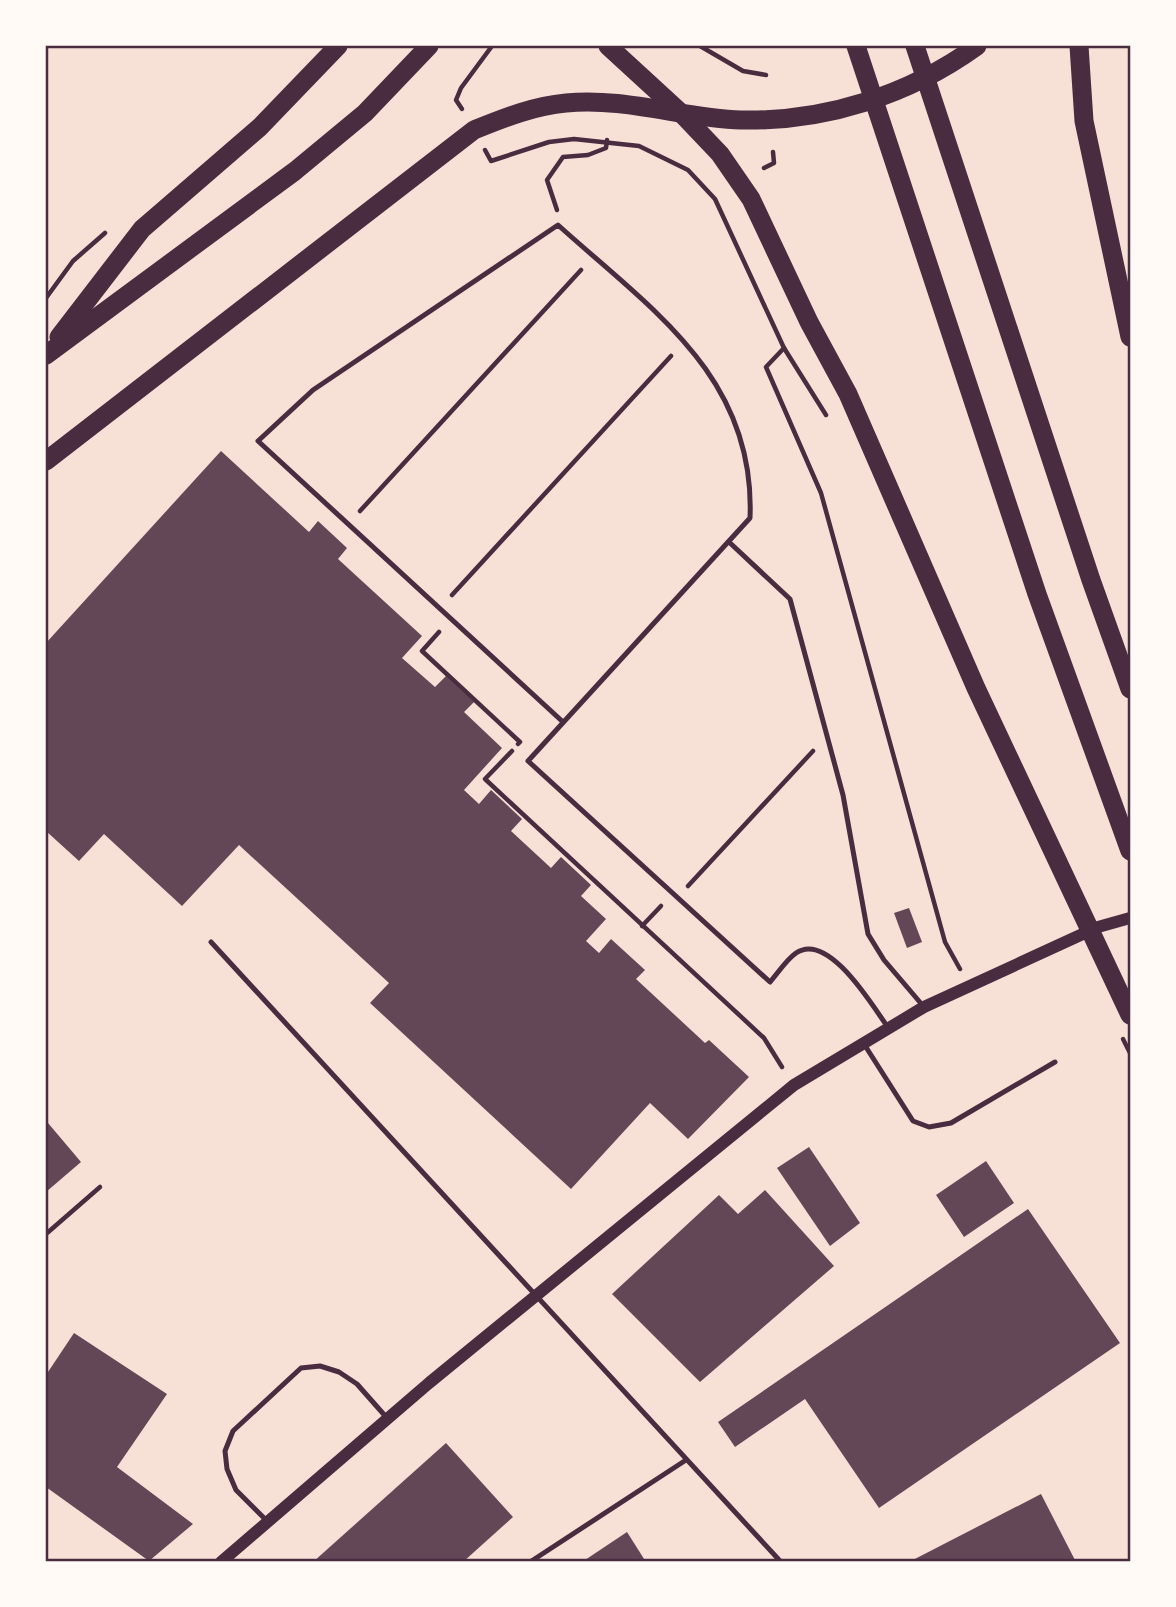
<svg xmlns="http://www.w3.org/2000/svg" width="1176" height="1607" font-family="'Fira Sans',sans-serif">
<rect width="100%" height="100%" fill="#f7e1d7"/>
<!-- building -->
<g fill="#644757">
<path d="M221,451L309,532L318,521L347,548L338,559L422,636L402,658L435,687L446,676L474,702L464,712L502,748L464,790L479,804L491,790L522,819L511,831L551,868L561,857L591,885L581,896L606,919L586,941L599,953L611,939L645,970L636,979L705,1043L709,1040L749,1077L688,1139L650,1103L571,1189L370,1003L389,983L239,845L182,906L104,834L79,861L46,831V643Z"/>
<path d="M909,908L922,942L907,948L894,913Z"/>
<path d="M48,1123L81,1162L46,1192V1125Z"/>
<path d="M809,1147L860,1223L830,1246L777,1168Z"/>
<path d="M986,1161L1014,1203L964,1237L936,1195Z"/>
<path d="M765,1190L834,1266L700,1382L612,1294L719,1195L738,1214Z"/>
<path d="M1028,1209L1120,1343L879,1508L805,1399L735,1447L718,1422Z"/>
<path d="M74,1333L167,1394L117,1467L193,1524L149,1561L46,1487V1375Z"/>
<path d="M446,1443L513,1517L463,1562H313Z"/>
<path d="M1041,1494L1076,1562H909Z"/>
<path d="M627,1532L646,1562H582Z"/>
</g>
<g fill="none" stroke-linecap="round" stroke-linejoin="round">
<!-- path -->
<g stroke="#4a2c40" stroke-width="4.5">
<path d="M700,46L743,71L766,75"/>
<path d="M462,109L456,100L461,88L492,46"/>
<path d="M485,150L491,161L549,142L574,139L639,146L688,170L715,199L784,348L826,415"/>
<path d="M764,168L774,163L773,152"/>
<path d="M557,210L547,180L563,157L588,155L606,148L607,140"/>
<path d="M46,298L73,261L105,233"/>
<path d="M784,348L766,367L821,493L945,942L960,969"/>
<path d="M360,511L581,270"/>
<path d="M452,595L671,356"/>
<path d="M439,632L422,651L520,742L518,744"/>
<path d="M512,751L485,779L764,1038L782,1067"/>
<path d="M688,886L813,751"/>
<path d="M642,926L661,906"/>
<path d="M1123,1039L1130,1053"/>
<path d="M46,1234L100,1187"/>
</g>
<!-- service -->
<g stroke="#4a2c40" stroke-width="5">
<path d="M729,542L790,599L843,795L868,934L884,960L924,1007"/>
<path d="M563,722L258,441L313,390L558,225C651,309 756,377 750,518L528,761L770,982C778,973 786,960 796,953C828,931 872,1005 887,1026"/>
<path d="M211,942L781,1562"/>
<path d="M864,1044L913,1121L929,1127L951,1123L1055,1062"/>
<path d="M267,1521L236,1490L227,1469L225,1451L233,1431L301,1368L320,1366L339,1372L357,1384L387,1418"/>
<path d="M530,1562L686,1460"/>
</g>
<!-- tertiary -->
<path stroke="#4a2c40" stroke-width="12" d="M221,1562L429,1383L794,1085L924,1007L1098,927L1130,918"/>
<!-- trunk -->
<g stroke="#4a2c40" stroke-width="19">
<path d="M608,46L681,113L720,154L751,199L809,322L848,394L976,688L1130,1015"/>
<path d="M856,46L1037,594L1130,851"/>
<path d="M915,46L1091,580L1130,689"/>
<path d="M1079,46L1084,121L1130,337"/>
<path d="M59,337L142,229L260,127L338,46"/>
<path d="M46,355L295,171L365,113L429,46"/>
<path d="M46,461L474,130C504,118 533,106 566,103C624,97 683,118 741,120C825,122 909,95 977,46"/>
</g>
</g>
<!-- border -->
<rect width="1176" height="1607" fill="none" stroke="#fffaf5" stroke-width="94"/>
<rect x="47" y="47" width="1082" height="1513" fill="none" stroke="#4a2c40" stroke-width="2.5"/>
</svg>
